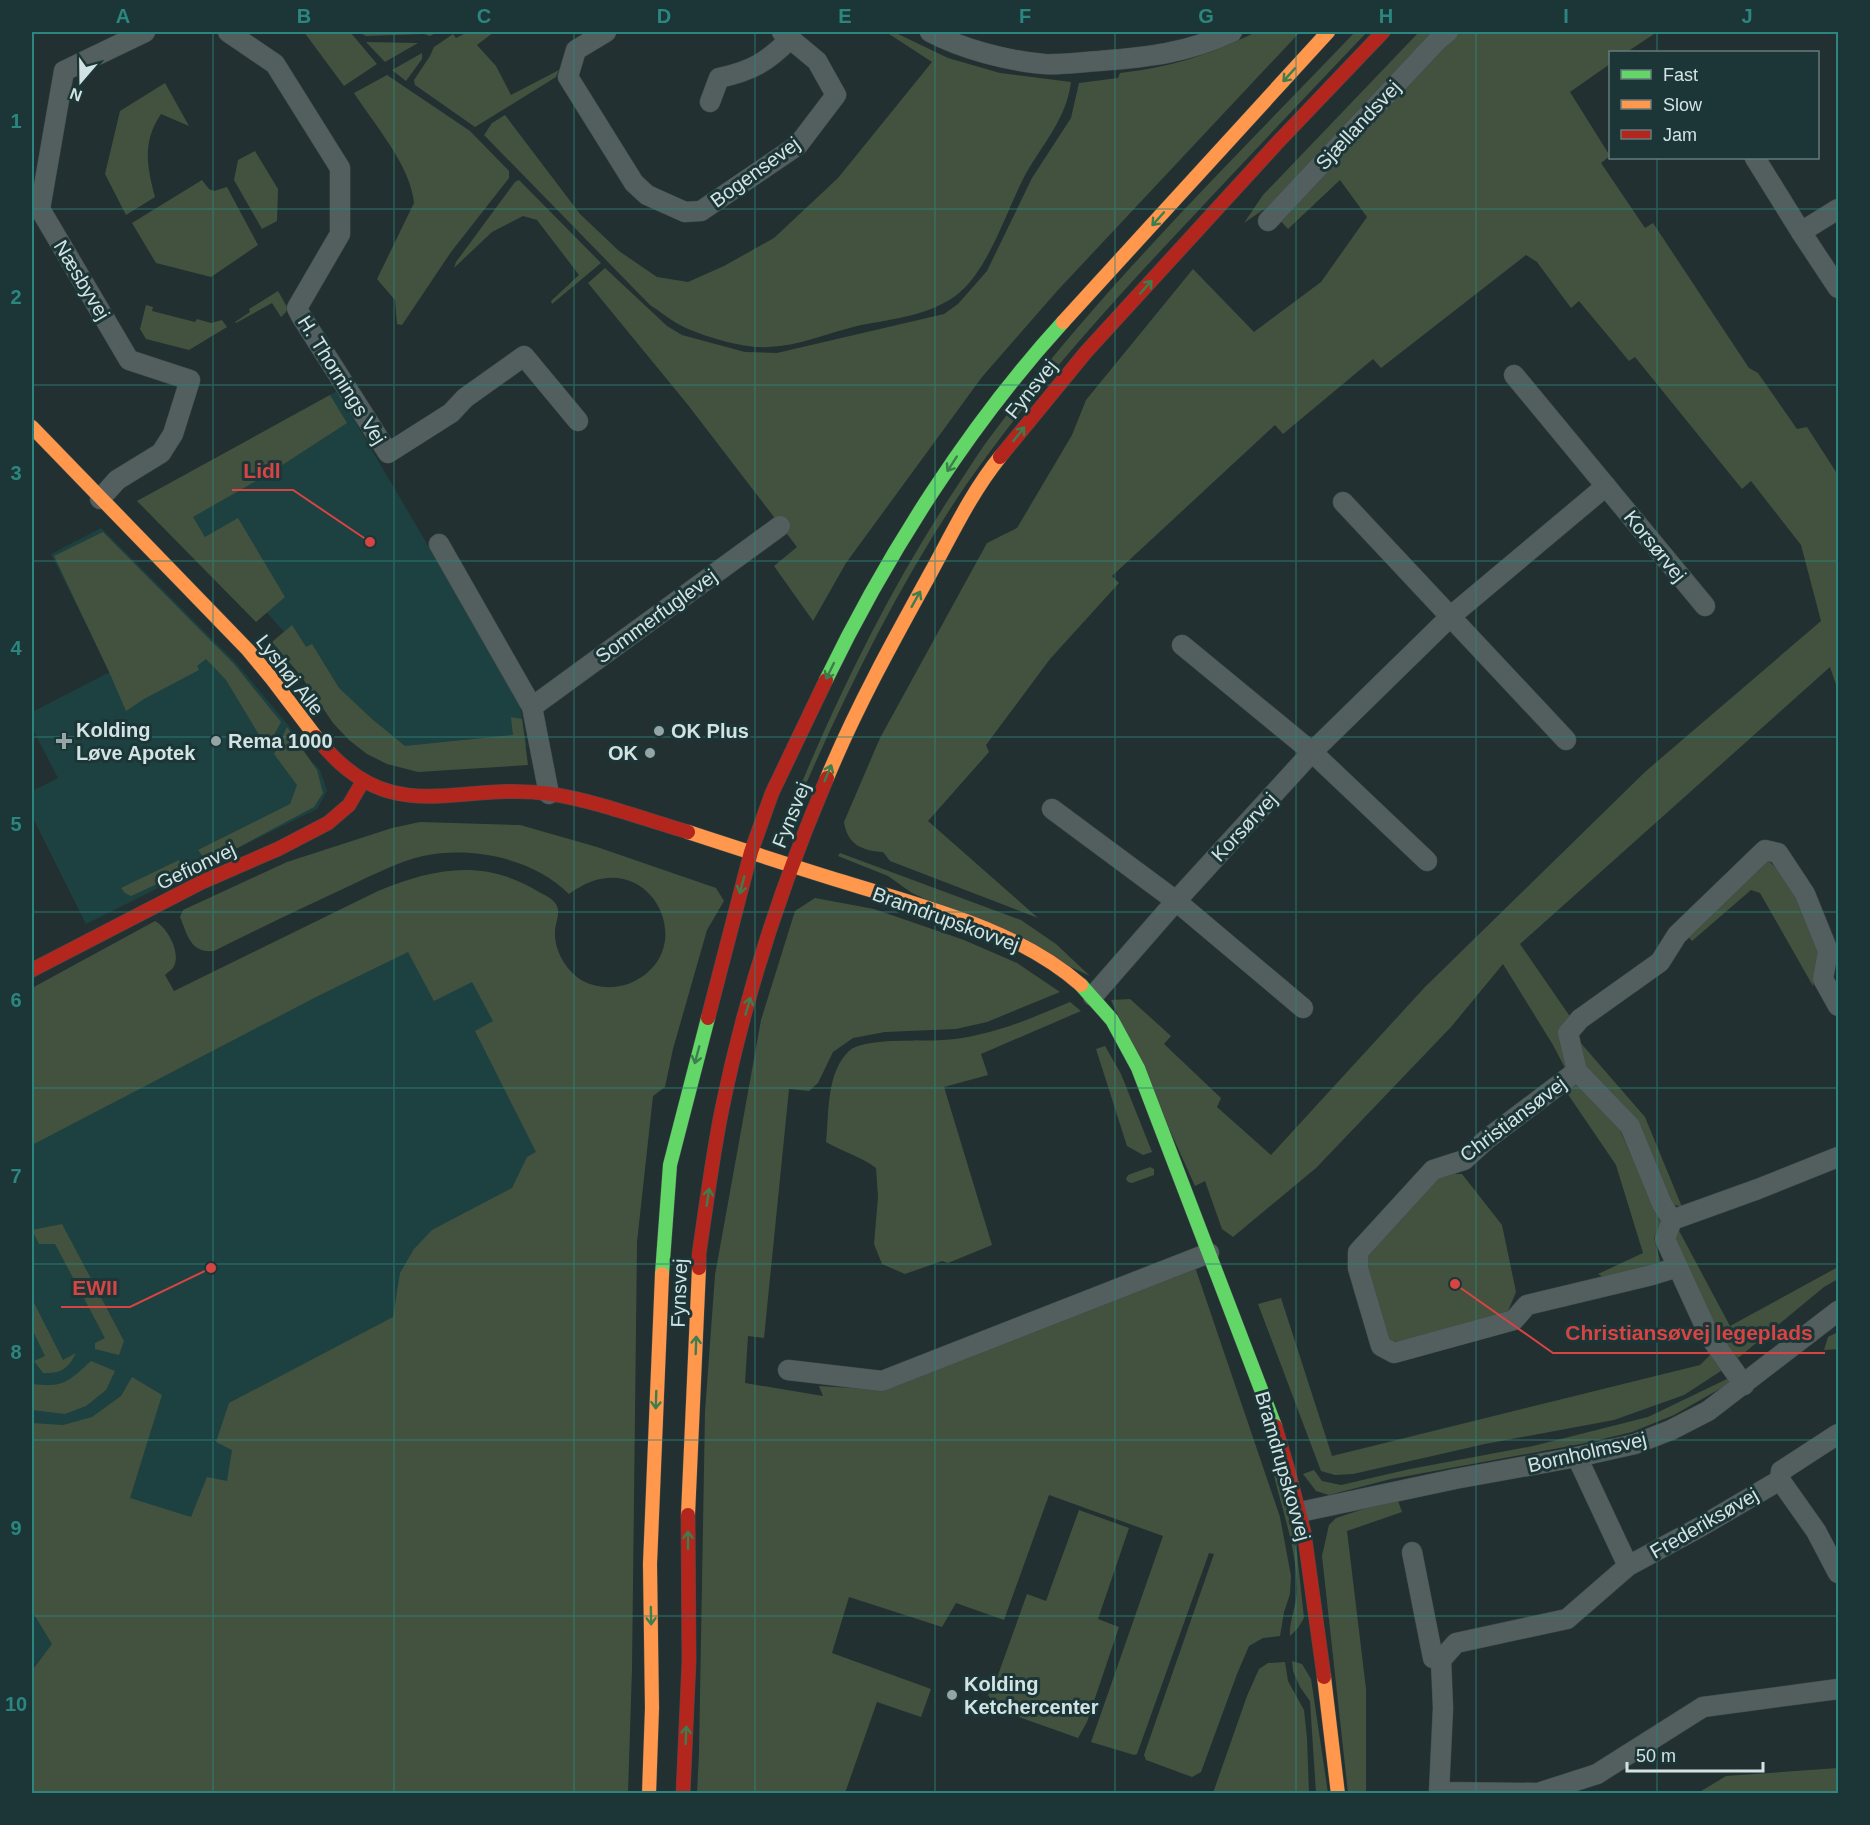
<svg xmlns="http://www.w3.org/2000/svg" width="1870" height="1825" font-family="Helvetica,sans-serif">
<rect width="100%" height="100%" fill="#223031"/>
<!-- built -->
<g fill="#1d4040">
<path d="M337,391L519,700L527,746H464L405,755L305,655L259,604L152,494Z"/>
<path d="M101,528L237,664L289,726L303,752L320,770L327,791L317,809L86,924L32,816V791L58,778L32,728V712L110,672L51,554Z"/>
<path d="M463,920L595,1135L32,1683V1119Z"/>
</g>
<!-- green -->
<g fill="#43523e">
<path d="M304,32H350L377,64L344,86Z"/>
<path d="M358,32H438L430,36L424,34L366,36Z"/>
<path d="M468,32H494L477,45L496,66L511,95L559,70L556,77L475,127L415,85L414,80L430,56L434,47L453,34L456,38Z"/>
<path d="M886,32L896,33L948,58L1000,73L1071,82C1066,121 1041,145 1023,179C1006,213 988,269 959,293C932,315 894,319 861,325C830,332 800,346 768,347C745,349 701,336 680,325C670,320 660,311 650,305L484,135L492,123L505,115L580,214L619,251L657,277L688,282L724,266L774,238L838,178L932,62Z"/>
<path d="M1256,32H1300L1058,290L982,377L846,563L813,621L774,566L797,547L688,405L588,283L605,268L667,326L682,335L745,352L777,353L944,314L958,304L987,271L1032,178L1071,118L1079,83L1118,78L1120,73C1172,67 1209,55 1256,32Z"/>
<path d="M1355,32H1367C1305,97 1243,163 1181,229C1105,310 1030,393 966,485C896,588 841,702 792,816H788C833,705 885,597 950,497C962,479 973,461 985,444C1094,295 1228,165 1355,32Z"/>
<path d="M1419,32H1439L1273,203L1244,223L1263,195Z"/>
<path d="M1460,32H1657L1627,52H1610V64L1570,92L1610,156L1601,163L1645,228L1653,223L1749,368L1758,373L1797,429L1807,427L1838,475V690L1830,667L1520,944L1571,1018L1565,1068L1553,1045L1503,964L1451,1027L1316,1168L1233,1237L1222,1229L1205,1181L1195,1186L1111,1000L1130,999L1171,1036L1164,1044L1221,1098L1217,1107L1271,1155L1424,988L1646,771L1821,621L1801,545L1751,481L1742,489L1635,357L1629,361L1579,301L1571,308L1537,262L1526,255L1381,368L1373,359L1283,434L1275,425L1112,576L1119,583L1050,659L986,745L989,752L928,821L1038,918L890,861L883,852C862,851 847,844 844,822L880,738L987,543L1017,528L1072,435L1086,400L1193,269L1254,332L1321,282L1367,217L1340,180L1288,229L1278,218Z"/>
<path d="M366,42L418,43L385,62Z"/>
<path d="M422,53V59L406,81L392,70Z"/>
<path d="M387,75L470,131L509,171V178L451,252L402,325L397,324L395,300L377,279L414,203C411,166 374,124 354,93Z"/>
<path d="M165,83L189,126L161,114C142,142 147,166 155,197L126,215L105,174L120,111Z"/>
<path d="M255,151L278,189L277,221L262,229L234,180L238,160Z"/>
<path d="M202,180L209,189L214,191L227,187L258,245L211,277L156,263L132,223Z"/>
<path d="M519,180L601,263L552,304L551,301L579,275L537,220L523,216L492,232L454,268L456,262L515,182Z"/>
<path d="M278,291L287,307L286,312L281,317L272,303L236,323L235,322L250,312L249,309Z"/>
<path d="M146,305L153,307L152,311L195,322L197,319L211,323L222,320L227,327L189,350L146,339L140,329Z"/>
<path d="M330,395L347,423L270,473L193,517L205,537L238,518L285,597L256,622L137,501Z"/>
<path d="M103,532L234,664L281,722L267,748L226,680L206,659L197,666L199,670L144,699L126,711L110,674L54,556Z"/>
<path d="M292,625L306,647L312,644L339,688L372,719L405,746L513,735L511,717L522,719L528,765L418,772L387,764L367,754L349,740L333,723L301,676L272,642Z"/>
<path d="M287,727L317,770L323,793L314,807L211,862L204,858L198,850L290,804L297,785L274,754Z"/>
<path d="M420,822L520,825L597,847L716,888L724,901L707,930L673,1049L665,1087L653,1096L637,1242L632,1669L628,1793H32V1666L34,1668L52,1644L32,1611V1423L63,1425L92,1417L121,1396L132,1377L162,1395L130,1498L191,1517L207,1477L227,1481L232,1450L216,1442L229,1403L393,1317L400,1273L414,1249L432,1230L512,1188L527,1157L536,1152L475,1031L493,1021L472,982L434,1001L408,952L318,996L32,1145V988L155,921C168,928 182,954 173,968C172,969 166,974 165,975L174,991L378,891C434,868 484,858 539,892C546,896 557,900 558,910C559,916 555,925 555,932C554,951 567,972 583,981C596,988 614,989 628,984C707,953 648,835 569,894C533,858 472,846 423,856C397,862 371,876 347,887C302,908 258,929 214,951C190,953 188,936 180,917L183,910L287,862L392,828Z"/>
<path d="M840,853L1021,920L1056,944L1090,976L912,893L888,876L838,856Z"/>
<path d="M1767,859L1793,886L1818,953L1813,986L1760,893L1751,890L1692,941L1686,934Z"/>
<path d="M179,860L181,867L179,874L131,896L125,893L121,888Z"/>
<path d="M815,898L874,909L964,940L1017,963L1060,992L987,1022L956,1029L885,1032L853,1038L833,1052L818,1083L809,1091L789,1089L764,1338L748,1336L745,1383L823,1396L819,1386L886,1390L1194,1264L1280,1517L1291,1576L1290,1594L1284,1612L1280,1636L1263,1638L1249,1646L1237,1674L1201,1772L1192,1777L1146,1760L1144,1755L1214,1554L1209,1553L1137,1754L1134,1755L1091,1742L1163,1536L1049,1495L1004,1620L956,1603L942,1627L849,1597L832,1653L931,1689L921,1717L877,1702L845,1793L697,1794L699,1753L705,1412L715,1275L761,1020L795,911Z"/>
<path d="M1070,1002L1081,1011L981,1054L988,1075L944,1087L992,1245L948,1263L942,1261L905,1274L882,1264L874,1244L878,1197L876,1168C860,1156 843,1152 826,1142C829,1113 826,1073 849,1051C864,1037 922,1042 943,1040C988,1037 1030,1019 1070,1002Z"/>
<path d="M1579,1041L1645,1117L1682,1207L1672,1204L1588,1075Z"/>
<path d="M1105,1046L1121,1074L1152,1152L1143,1155L1127,1146L1096,1049Z"/>
<path d="M1576,1084L1620,1130L1661,1224L1654,1238L1660,1260L1659,1266L1605,1278L1598,1274L1643,1253L1616,1165L1565,1090Z"/>
<path d="M1150,1167L1154,1169V1175L1132,1183L1128,1182L1126,1179L1128,1175Z"/>
<path d="M1450,1174H1462L1502,1225L1516,1292L1508,1311L1400,1342L1387,1341L1366,1267V1256L1435,1180Z"/>
<path d="M62,1224L124,1341L119,1355L95,1349V1343L105,1338L55,1244H39L32,1230Z"/>
<path d="M1676,1225L1730,1326L1838,1267V1279L1824,1287L1738,1358L1713,1328L1673,1241Z"/>
<path d="M1281,1298L1332,1456L1700,1365L1711,1354L1724,1369L1684,1395L1614,1420L1485,1444L1353,1474L1335,1475L1321,1471L1258,1304Z"/>
<path d="M32,1299L63,1360L76,1353C69,1368 61,1374 43,1373L34,1361L45,1356L32,1329Z"/>
<path d="M1838,1332V1349L1824,1350L1828,1337Z"/>
<path d="M91,1361L115,1371L106,1390L86,1406L65,1414L32,1410V1384C63,1388 68,1382 91,1361Z"/>
<path d="M1729,1378L1730,1383L1674,1415L1632,1432L1586,1443L1391,1479L1329,1495L1316,1491L1303,1474L1314,1470L1322,1481L1341,1485L1410,1469L1533,1446L1648,1417Z"/>
<path d="M1279,1475L1297,1553L1304,1618L1298,1628L1290,1636C1289,1619 1298,1603 1297,1586C1296,1549 1283,1512 1274,1476Z"/>
<path d="M1397,1498L1402,1512L1347,1531L1366,1689V1793H1348L1322,1556L1329,1525L1336,1518Z"/>
<path d="M1079,1510L1129,1528L1098,1619L1119,1627L1087,1722L1078,1738L999,1710L988,1695L993,1689L1027,1594L1046,1601Z"/>
<path d="M1292,1661L1302,1664L1311,1679L1328,1793H1316L1310,1701L1300,1687L1293,1671Z"/>
<path d="M1285,1662L1288,1681L1304,1710L1307,1738L1309,1793H1213L1247,1696L1259,1669L1268,1663Z"/>
<path d="M1838,1768V1793H1698L1726,1776Z"/>
</g>
<g fill="none" stroke-linecap="round" stroke-linejoin="round">
<!-- street casing -->
<g stroke="#404c4c" stroke-width="21">
<g id="street">
<path d="M228,32L275,64L340,168V234L297,308L301,316L388,453L451,413L465,398L524,356L578,421"/>
<path d="M606,32L576,50L568,77L634,183L647,195L685,212L701,211L798,145L836,95L817,61L782,32"/>
<path d="M930,32C962,49 1008,61 1044,64C1062,65 1081,62 1099,61C1149,57 1187,53 1232,32"/>
<path d="M710,102L719,78C752,71 767,62 791,38"/>
<path d="M1755,158L1801,232L1838,209"/>
<path d="M1268,221L1438,40L1448,32"/>
<path d="M1801,232L1838,288"/>
<path d="M1514,375L1705,606"/>
<path d="M100,499L117,480L161,453L173,434L190,380L129,360L40,209L64,71L145,32"/>
<path d="M1343,502L1566,740"/>
<path d="M439,544L532,707L549,794"/>
<path d="M1182,645L1312,752L1427,861"/>
<path d="M532,707L780,526"/>
<path d="M1052,809L1176,901L1303,1008"/>
<path d="M1093,996L1176,901L1312,752L1451,616L1606,486"/>
<path d="M1577,1071L1487,1139L1464,1160L1433,1170L1358,1252V1268L1381,1346L1394,1353L1514,1320L1527,1305L1652,1275L1678,1267"/>
<path d="M1672,1220L1662,1204L1630,1126L1577,1071L1568,1033L1580,1019L1660,962L1677,935L1765,850L1778,853L1805,894L1828,951L1823,979L1838,1006"/>
<path d="M1672,1220L1665,1239L1710,1337L1744,1385"/>
<path d="M1672,1220L1758,1189L1838,1157"/>
<path d="M788,1370L882,1381L1209,1253"/>
<path d="M1577,1457L1628,1566"/>
<path d="M1780,1480L1781,1471L1838,1434"/>
<path d="M1300,1512L1455,1479L1577,1457L1635,1444L1671,1430L1708,1411L1838,1311"/>
<path d="M1412,1552L1433,1658L1441,1660"/>
<path d="M1838,1573L1816,1531L1780,1480L1700,1527L1628,1566L1567,1619L1456,1643L1441,1660L1443,1708L1439,1792L1538,1793L1597,1774L1703,1707L1838,1689"/>
</g>
</g>
<!-- fast casing -->
<g stroke="#404c4c" stroke-width="15">
<g id="fast">
<path d="M826,680C887,554 969,425 1063,322"/>
<path d="M1081,985L1112,1020L1138,1068L1275,1426"/>
<path d="M662,1274L670,1165L708,1018"/>
</g>
</g>
<!-- slow casing -->
<g stroke="#404c4c" stroke-width="15">
<g id="slow">
<path d="M1063,322L1328,32"/>
<path d="M32,427L248,650L272,679L316,737"/>
<path d="M827,778C856,708 893,641 930,574C952,534 971,493 1000,457"/>
<path d="M688,832C740,849 792,866 844,882C924,907 1016,928 1081,985"/>
<path d="M688,1515L699,1268"/>
<path d="M1324,1677L1338,1794"/>
<path d="M649,1794L652,1708L650,1564L662,1274"/>
</g>
</g>
<!-- jam casing -->
<g stroke="#404c4c" stroke-width="15">
<g id="jam">
<path d="M1000,457L1086,352L1279,141L1383,32"/>
<path d="M316,737C391,833 455,780 551,794C597,801 643,819 688,832"/>
<path d="M32,970L202,882L278,849L328,823L349,805L363,781"/>
<path d="M708,1018L751,852L772,793L826,680"/>
<path d="M699,1268V1254C706,1207 712,1160 721,1114C744,999 781,886 827,778"/>
<path d="M1275,1426L1288,1470L1304,1532L1324,1677"/>
<path d="M683,1794L689,1661L688,1515"/>
</g>
</g>
<!-- street -->
<use href="#street" stroke="#535e5e" stroke-width="20"/>
<!-- fast -->
<use href="#fast" stroke="#63d668" stroke-width="14"/>
<!-- slow -->
<use href="#slow" stroke="#ff974d" stroke-width="14"/>
<!-- jam -->
<use href="#jam" stroke="#b3261e" stroke-width="14"/>
</g>
<!-- one-way arrows -->
<defs><path id="oneway-shaft" d="M-6 0H5M1.5-3L5.5 0L1.5 3" fill="none" stroke-width="1.6" stroke-linecap="round" stroke-linejoin="round" transform="scale(1.5)"/></defs>
<g stroke="#3c7e4d">
<use href="#oneway-shaft" transform="translate(1289 75) rotate(132)"/>
<use href="#oneway-shaft" transform="translate(1158 219) rotate(132)"/>
<use href="#oneway-shaft" transform="translate(1146 287) rotate(-48)"/>
<use href="#oneway-shaft" transform="translate(1019 434) rotate(-51)"/>
<use href="#oneway-shaft" transform="translate(952 464) rotate(123)"/>
<use href="#oneway-shaft" transform="translate(916 599) rotate(-61)"/>
<use href="#oneway-shaft" transform="translate(830 671) rotate(116)"/>
<use href="#oneway-shaft" transform="translate(828 773) rotate(-67)"/>
<use href="#oneway-shaft" transform="translate(742 885) rotate(105)"/>
<use href="#oneway-shaft" transform="translate(748 1006) rotate(-74)"/>
<use href="#oneway-shaft" transform="translate(697 1055) rotate(105)"/>
<use href="#oneway-shaft" transform="translate(708 1197) rotate(-81)"/>
<use href="#oneway-shaft" transform="translate(696 1345) rotate(-88)"/>
<use href="#oneway-shaft" transform="translate(656 1400) rotate(92)"/>
<use href="#oneway-shaft" transform="translate(688 1540) rotate(-90)"/>
<use href="#oneway-shaft" transform="translate(651 1616) rotate(89)"/>
<use href="#oneway-shaft" transform="translate(686 1735) rotate(-88)"/>
</g>
<!-- grid -->
<path fill="none" stroke="#2c8680" stroke-width="1.5" stroke-opacity="0.55" d="M213,32V1794M394,32V1794M574,32V1794M755,32V1794M935,32V1794M1115,32V1794M1296,32V1794M1476,32V1794M1657,32V52M1657,158V1794M32,209H1838M32,385H1838M32,561H1838M32,737H1838M32,912H1838M32,1088H1838M32,1264H1838M32,1440H1838M32,1616H1838"/>
<!-- markers -->
<g fill="#95a4a5" stroke="#1c3637" stroke-width="2">
<circle cx="659" cy="731" r="6"/>
<path d="M61 732h6v6h6v6h-6v6h-6v-6h-6v-6h6z"/>
<circle cx="216" cy="741" r="6"/>
<circle cx="650" cy="753" r="6"/>
<circle cx="952" cy="1695" r="6"/>
</g>
<g text-anchor="middle" dominant-baseline="central" stroke-width="6" stroke-linejoin="round" paint-order="stroke">
<!-- street labels -->
<g font-size="20" fill="#d3e3e3" stroke="#1c3637">
<text transform="translate(1358 125) rotate(-47)">Sjællandsvej</text>
<text transform="translate(755 172) rotate(-36)">Bogensevej</text>
<text transform="translate(82 280) rotate(59)">Næsbyvej</text>
<text transform="translate(342 380) rotate(58)">H. Thornings Vej</text>
<text transform="translate(1031 389) rotate(-51)">Fynsvej</text>
<text transform="translate(1655 546) rotate(51)">Korsørvej</text>
<text transform="translate(656 616) rotate(-36)">Sommerfuglevej</text>
<text transform="translate(290 675) rotate(52)">Lyshøj Alle</text>
<text transform="translate(791 815) rotate(-68)">Fynsvej</text>
<text transform="translate(1244 827) rotate(-47)">Korsørvej</text>
<text transform="translate(196 866) rotate(-25)">Gefionvej</text>
<text transform="translate(946 919) rotate(20)">Bramdrupskovvej</text>
<text transform="translate(1513 1119) rotate(-37)">Christiansøvej</text>
<text transform="translate(679 1293) rotate(-88)">Fynsvej</text>
<text transform="translate(1587 1452) rotate(-13)">Bornholmsvej</text>
<text transform="translate(1283 1466) rotate(74)">Bramdrupskovvej</text>
<text transform="translate(1704 1523) rotate(-30)">Frederiksøvej</text>
</g>
<!-- poi labels -->
<g font-size="20" font-weight="bold" fill="#d3e3e3" stroke="#1c3637" text-anchor="start">
<text x="76" y="730">Kolding<tspan x="76" dy="23">Løve Apotek</tspan></text>
<text x="671" y="731">OK Plus</text>
<text x="228" y="741">Rema 1000</text>
<text x="638" y="753" text-anchor="end">OK</text>
<text x="964" y="1684">Kolding<tspan x="964" dy="23">Ketchercenter</tspan></text>
</g>
</g>
<!-- callouts -->
<path fill="none" stroke="#d64444" stroke-width="2" d="M370 542L293 490H232M211 1268L130 1307H61M1455 1284L1553 1353H1825"/>
<g fill="#d64444" stroke="#1c3637" stroke-width="2">
<circle cx="370" cy="542" r="6"/>
<circle cx="211" cy="1268" r="6"/>
<circle cx="1455" cy="1284" r="6"/>
</g>
<g font-size="21" text-anchor="middle" font-weight="bold" fill="#d64444" stroke="#1c3637" stroke-width="6" stroke-linejoin="round" paint-order="stroke">
<text x="262" y="478">Lidl</text>
<text x="95" y="1295">EWII</text>
<text x="1689" y="1340">Christiansøvej legeplads</text>
</g>
<!-- border -->
<rect width="1870" height="1825" fill="none" stroke="#1c3637" stroke-width="66"/>
<!-- legend -->
<rect x="1609" y="51" width="210" height="108" fill="#1c3637" stroke="#657b7c" stroke-width="1.5"/>
<rect x="1621" y="70" width="30" height="9" fill="#63d668" stroke="#657b7c" stroke-width="1.5"/>
<text x="1663" y="81" font-size="18" fill="#d3e3e3">Fast</text>
<rect x="1621" y="100" width="30" height="9" fill="#ff974d" stroke="#657b7c" stroke-width="1.5"/>
<text x="1663" y="111" font-size="18" fill="#d3e3e3">Slow</text>
<rect x="1621" y="130" width="30" height="9" fill="#b3261e" stroke="#657b7c" stroke-width="1.5"/>
<text x="1663" y="141" font-size="18" fill="#d3e3e3">Jam</text>
<!-- north arrow -->
<g transform="translate(81 81) rotate(200)" stroke="#1c3637" stroke-width="4.5" paint-order="stroke">
<path d="M0-4.5L10 22L0 15L-10 22Z" fill="#d3e3e3"/>
<text y="-9" font-size="16" font-weight="bold" text-anchor="middle" fill="#d3e3e3">N</text>
</g>
<!-- scale -->
<path d="M1627 1762v9h136v-9" fill="none" stroke="#d3e3e3" stroke-width="3"/>
<text x="1636" y="1762" font-size="18" fill="#d3e3e3" stroke="#1c3637" stroke-width="4.5" paint-order="stroke">50 m</text>
<rect x="33" y="33" width="1804" height="1759" fill="none" stroke="#2c8680" stroke-width="2"/>
<g font-size="20" text-anchor="middle" font-weight="bold" fill="#2c8680">
<text x="123" y="23">A</text>
<text x="304" y="23">B</text>
<text x="484" y="23">C</text>
<text x="664" y="23">D</text>
<text x="845" y="23">E</text>
<text x="1025" y="23">F</text>
<text x="1206" y="23">G</text>
<text x="1386" y="23">H</text>
<text x="1566" y="23">I</text>
<text x="1747" y="23">J</text>
<text x="16" y="128">1</text>
<text x="16" y="304">2</text>
<text x="16" y="480">3</text>
<text x="16" y="655">4</text>
<text x="16" y="831">5</text>
<text x="16" y="1007">6</text>
<text x="16" y="1183">7</text>
<text x="16" y="1359">8</text>
<text x="16" y="1535">9</text>
<text x="16" y="1711">10</text>
</g>
</svg>
